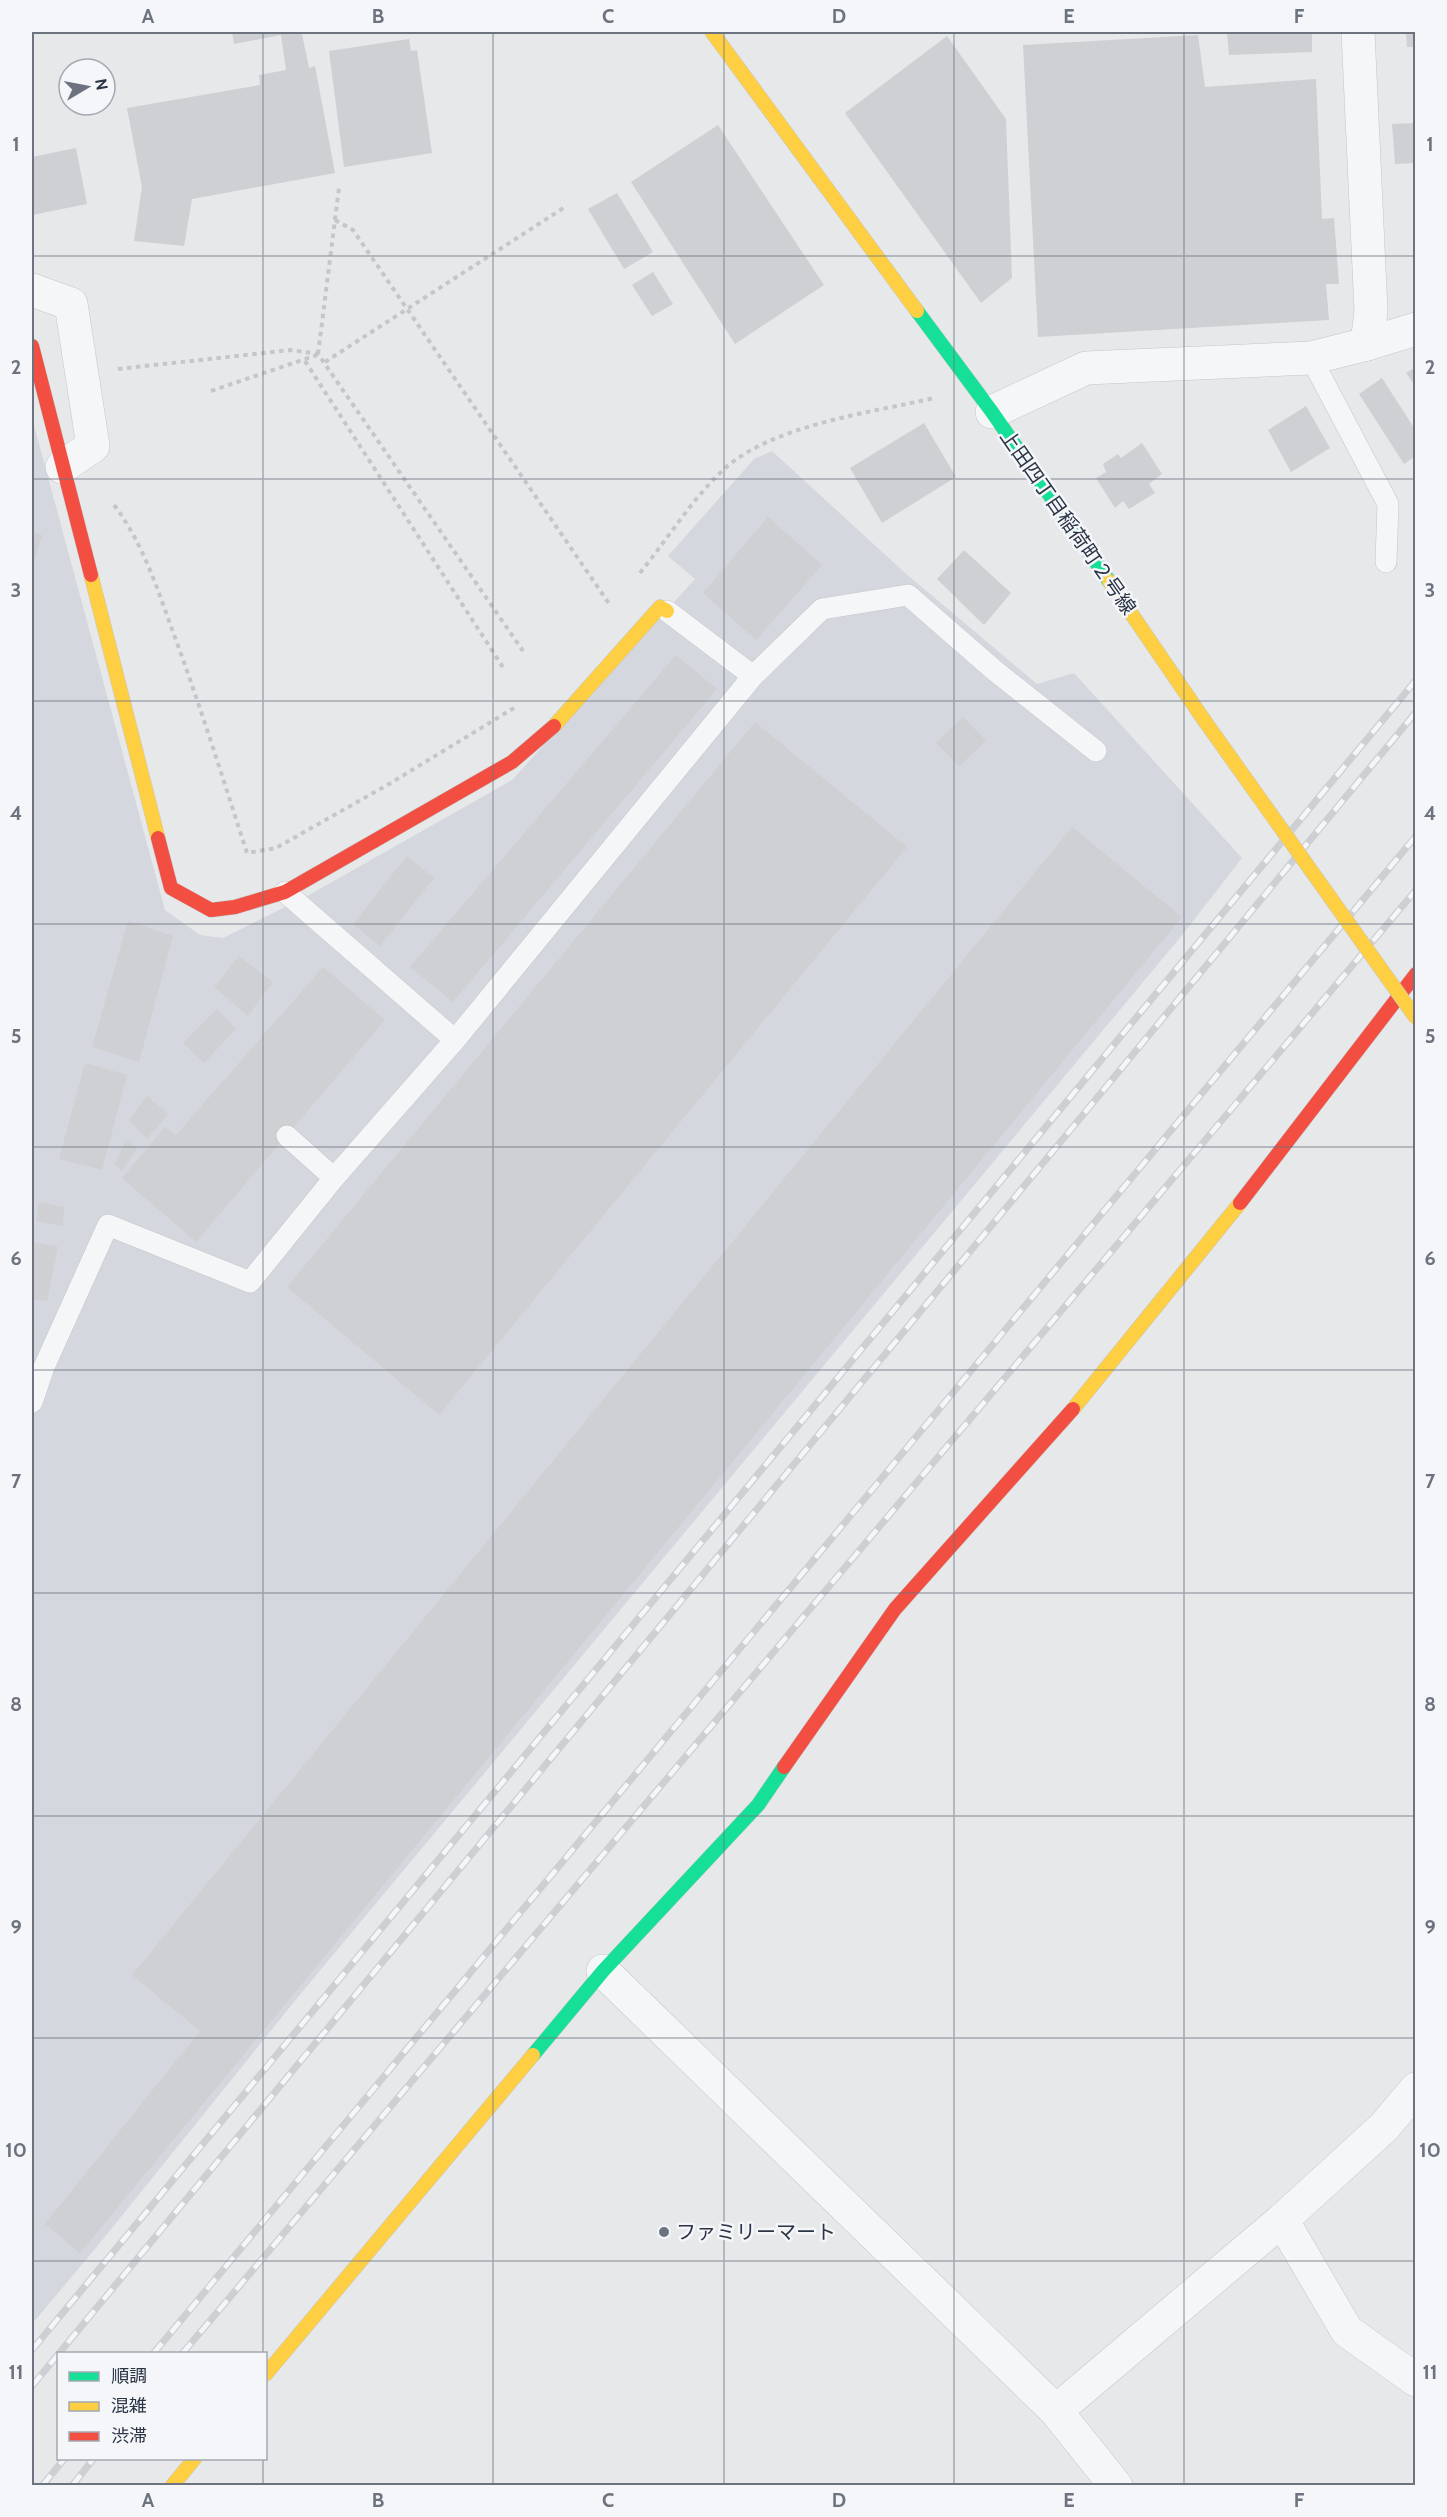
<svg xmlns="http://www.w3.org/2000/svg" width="1447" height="2517" font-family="Cabin,'Noto Sans JP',sans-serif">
<rect width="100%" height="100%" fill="#e6e8ea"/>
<!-- built -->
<path fill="#d4d7dd" d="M32,418L165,910L200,935L223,938L309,895L512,780L695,579L668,556L754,459L772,451L904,572L1037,684L1074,673L1242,858L1183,934L298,1997L95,2249L32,2324Z"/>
<!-- building -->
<g fill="#ced0d3">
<path d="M232,32H308L302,34L309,68L315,66L335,173L192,199L184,246L134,241L142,187L127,108L260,85L259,75L286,70L281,35L234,44Z"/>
<path d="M1227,32H1312V52L1229,55Z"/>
<path d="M1406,32H1416V47H1407Z"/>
<path d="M1198,35L1205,87L1316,79L1322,219L1334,218L1339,284H1326L1329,320L1038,337L1023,45Z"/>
<path d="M947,36L1006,119L1012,278L981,303L845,113Z"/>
<path d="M409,39L411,51L417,50L432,153L344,167L329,51Z"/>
<path d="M1416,123V163L1395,164L1392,124Z"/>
<path d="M718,125L824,285L735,344L631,182Z"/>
<path d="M76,148L87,204L32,215V157Z"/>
<path d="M617,193L653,252L624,269L588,209Z"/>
<path d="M653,272L673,304L652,316L632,285Z"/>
<path d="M1416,367V387L1406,373Z"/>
<path d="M1382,378L1416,431V456L1404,464L1359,394Z"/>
<path d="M1306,406L1330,448L1291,472L1268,430Z"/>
<path d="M924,423L956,477L882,523L850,468Z"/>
<path d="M1142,443L1162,474L1149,484L1155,493L1129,509L1123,501L1115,508L1096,478L1106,472L1103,464L1118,454L1121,458Z"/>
<path d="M768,517L822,565L756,640L703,593Z"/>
<path d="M32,532L42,535L32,570Z"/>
<path d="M964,550L1011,593L984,625L937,579Z"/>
<path d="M676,655L717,689L453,1002L410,967Z"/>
<path d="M963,717L986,741L959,766L936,743Z"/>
<path d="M755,722L907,847L439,1415L287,1287Z"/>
<path d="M1072,827L1182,917L80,2253L45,2224L200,2031L132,1975Z"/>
<path d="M407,856L434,878L380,946L353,924Z"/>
<path d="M128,921L173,936L139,1062L92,1047Z"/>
<path d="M239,956L273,982L248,1016L214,987Z"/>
<path d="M323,967L385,1020L196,1242L122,1178L165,1127L176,1135Z"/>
<path d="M217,1009L236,1029L204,1063L183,1043Z"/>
<path d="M85,1063L127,1075L102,1170L59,1159Z"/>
<path d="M147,1096L168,1114L147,1139L129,1120Z"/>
<path d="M126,1140L137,1149L122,1171L115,1164Z"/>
<path d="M39,1202L64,1207L63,1226L36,1221Z"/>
<path d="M32,1242L58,1247L47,1301L32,1299Z"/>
</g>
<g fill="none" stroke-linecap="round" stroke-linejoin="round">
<!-- lane casing -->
<g stroke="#c4c6c8" stroke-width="22">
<g id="lane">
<path d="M1311,358L1388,504L1386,562"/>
<path d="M667,611L753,676L822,609L908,595L994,670L1096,751"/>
<path d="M285,892L455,1040L753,676"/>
<path d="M287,1136L334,1178L455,1040"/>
<path d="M32,1402L44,1367L108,1225L250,1282L334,1178"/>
</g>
</g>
<!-- street casing -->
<g stroke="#c4c6c8" stroke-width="34">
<g id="street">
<path d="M32,290L71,304L93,446L62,467"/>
<path d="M1367,344L1416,329"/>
<path d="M992,412L1086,368L1311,358L1367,344L1371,311L1358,32"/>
<path d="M603,1971L1056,2411L1116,2486"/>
<path d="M1282,2220L1347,2331L1416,2380"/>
<path d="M1056,2411L1282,2220L1384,2127L1416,2089"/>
</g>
</g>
<!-- fast casing -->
<g stroke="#c4c6c8" stroke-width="15">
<g id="fast">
<path d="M917,311L992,412L1109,581"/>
<path d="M533,2055L603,1971L758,1805L784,1767"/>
</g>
</g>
<!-- slow casing -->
<g stroke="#c4c6c8" stroke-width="15">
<g id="slow">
<path d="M712,32L917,311"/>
<path d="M91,575L158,838"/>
<path d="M1109,581L1204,720"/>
<path d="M554,726L660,607L667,611"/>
<path d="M1073,1409L1240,1203"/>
<path d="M266,2374L533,2055"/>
<path d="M172,2486L195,2458"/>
</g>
</g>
<!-- jam casing -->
<g stroke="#c4c6c8" stroke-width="15">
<g id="jam">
<path d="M32,346L91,575"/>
<path d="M158,838L171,888L211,910L235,907L285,892L512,762L554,726"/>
<path d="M1240,1203L1416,974"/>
<path d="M784,1767L895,1609L1073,1409"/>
</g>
</g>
<!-- path -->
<g stroke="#c5c6ca" stroke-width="4" stroke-dasharray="4.5 4.5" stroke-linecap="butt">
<path d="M335,220L353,230L610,605"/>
<path d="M318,354L339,188"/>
<path d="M305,361L504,669"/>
<path d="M325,362L565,207"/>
<path d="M118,369L291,350L318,354L523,651"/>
<path d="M211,391L317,355"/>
<path d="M114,505C143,543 157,588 173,632C200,705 223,779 247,853L276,848L389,784L514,708"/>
<path d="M640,573C665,542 692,500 720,473C768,425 870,413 934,398"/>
</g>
<!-- lane -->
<use href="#lane" stroke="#f5f6f7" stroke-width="21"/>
<!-- street -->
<use href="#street" stroke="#f5f6f7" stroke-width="33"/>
<!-- fast -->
<use href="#fast" stroke="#16e098" stroke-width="14"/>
<!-- slow -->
<use href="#slow" stroke="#ffcf43" stroke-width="14"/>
<!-- jam -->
<use href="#jam" stroke="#f24e42" stroke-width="14"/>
<!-- rail casing -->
<g stroke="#cecfd2" stroke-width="7">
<g id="rail">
<path d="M32,2350L1416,680"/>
<path d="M153,2354L1416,836"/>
<path d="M182,2354L1416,890"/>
<path d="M32,2386L1416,712"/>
<path d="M42,2486L65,2458"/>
<path d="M72,2486L94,2458"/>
</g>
</g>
<!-- rail -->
<use href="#rail" stroke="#f4f6f9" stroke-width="4.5" stroke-dasharray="14" stroke-linecap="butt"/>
<!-- slow-bridge casing -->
<g stroke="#c4c6c8" stroke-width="15" stroke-linecap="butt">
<path id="slow-bridge" d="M1204,720L1416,1018"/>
</g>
<!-- slow-bridge -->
<use href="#slow-bridge" stroke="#ffcf43" stroke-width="14"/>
</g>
<!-- grid -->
<path fill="none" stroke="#6c737f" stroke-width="1.5" stroke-opacity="0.55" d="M263,32V2354M493,32V2486M724,32V2486M954,32V2486M1184,32V2486M32,256H1416M32,479H1416M32,701H1416M32,924H1416M32,1147H1416M32,1370H1416M32,1593H1416M32,1816H1416M32,2038H1416M32,2261H1416M263,2458V2486"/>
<!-- markers -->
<circle fill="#6c737f" stroke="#f4f6f9" stroke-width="2" cx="664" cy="2232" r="6"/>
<g text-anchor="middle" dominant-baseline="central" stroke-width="5" stroke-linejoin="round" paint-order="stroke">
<!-- street labels -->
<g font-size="20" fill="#2b3445" stroke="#f4f6f9">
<text transform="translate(1068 522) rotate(55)">上田四丁目稲荷町２号線</text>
</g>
<!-- poi labels -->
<g font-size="20" fill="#2b3445" stroke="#f4f6f9" text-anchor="start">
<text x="676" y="2232">ファミリーマート</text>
</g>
</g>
<!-- border -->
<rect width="1447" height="2517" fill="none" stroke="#f4f6f9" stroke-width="66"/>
<!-- legend -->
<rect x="57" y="2352" width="210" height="108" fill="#f4f6f9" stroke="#a4a8b1" stroke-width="1.5"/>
<rect x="69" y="2372" width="30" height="9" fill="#16e098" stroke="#a4a8b1" stroke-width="1.5"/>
<text x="111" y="2382" font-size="18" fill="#2b3445">順調</text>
<rect x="69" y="2402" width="30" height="9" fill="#ffcf43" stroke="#a4a8b1" stroke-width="1.5"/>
<text x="111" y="2412" font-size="18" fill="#2b3445">混雑</text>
<rect x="69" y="2432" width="30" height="9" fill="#f24e42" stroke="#a4a8b1" stroke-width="1.5"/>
<text x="111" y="2442" font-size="18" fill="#2b3445">渋滞</text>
<!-- north arrow -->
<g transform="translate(87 87) rotate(80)"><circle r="28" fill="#f4f6f9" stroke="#a4a8b1" stroke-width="1.5"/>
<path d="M0-4.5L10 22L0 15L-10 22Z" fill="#6c737f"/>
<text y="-9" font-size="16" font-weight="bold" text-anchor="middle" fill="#2b3445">N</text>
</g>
<rect x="33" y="33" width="1381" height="2451" fill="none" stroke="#6c737f" stroke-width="2"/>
<g font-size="20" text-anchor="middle" font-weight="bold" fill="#6c737f">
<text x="148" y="23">A</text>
<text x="378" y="23">B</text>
<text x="608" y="23">C</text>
<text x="839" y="23">D</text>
<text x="1069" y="23">E</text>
<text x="1299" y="23">F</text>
<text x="16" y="151">1</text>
<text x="1430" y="151">1</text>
<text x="16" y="374">2</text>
<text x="1430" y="374">2</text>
<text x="16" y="597">3</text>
<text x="1430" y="597">3</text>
<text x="16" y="820">4</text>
<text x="1430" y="820">4</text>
<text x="16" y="1043">5</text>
<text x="1430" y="1043">5</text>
<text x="16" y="1265">6</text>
<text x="1430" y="1265">6</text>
<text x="16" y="1488">7</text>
<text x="1430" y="1488">7</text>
<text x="16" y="1711">8</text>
<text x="1430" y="1711">8</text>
<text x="16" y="1934">9</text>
<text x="1430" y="1934">9</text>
<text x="16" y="2157">10</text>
<text x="1430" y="2157">10</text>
<text x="16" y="2379">11</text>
<text x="1430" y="2379">11</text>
<text x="148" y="2507">A</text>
<text x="378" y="2507">B</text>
<text x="608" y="2507">C</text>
<text x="839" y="2507">D</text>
<text x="1069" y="2507">E</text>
<text x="1299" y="2507">F</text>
</g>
</svg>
